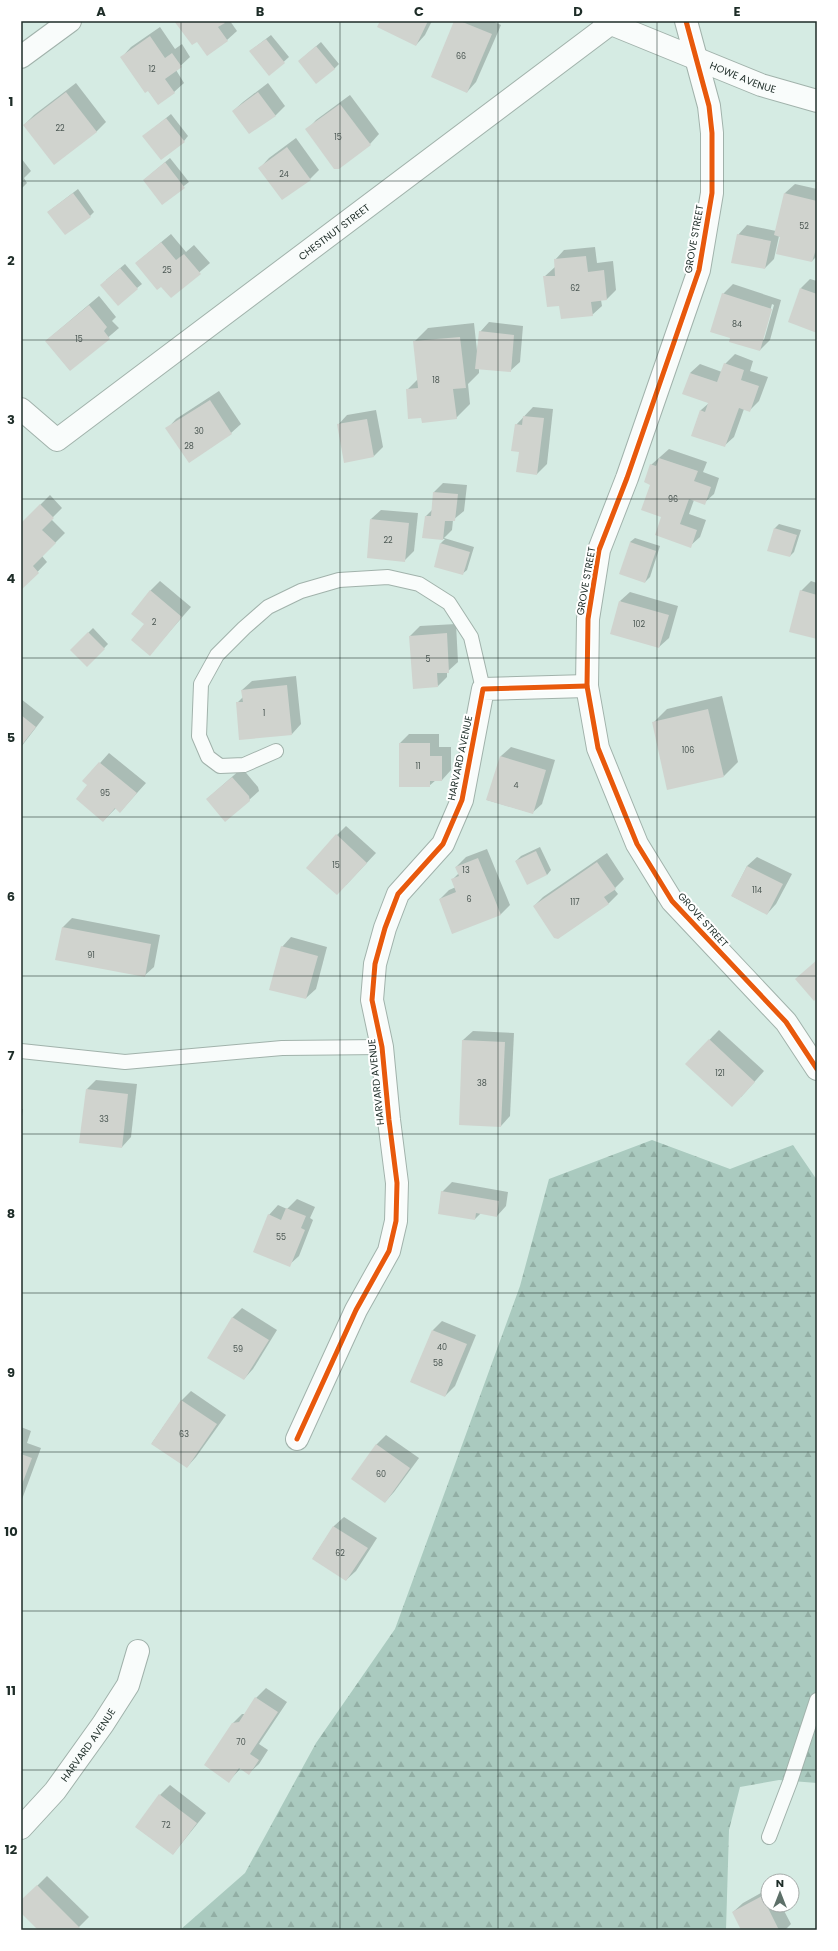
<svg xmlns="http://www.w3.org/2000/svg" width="838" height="1951" font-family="Poppins,sans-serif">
<defs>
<pattern id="forest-firs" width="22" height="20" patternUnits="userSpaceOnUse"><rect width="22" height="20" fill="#aacabf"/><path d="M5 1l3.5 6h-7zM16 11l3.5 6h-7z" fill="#92aea4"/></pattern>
</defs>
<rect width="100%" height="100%" fill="#d5ebe3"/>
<!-- forest -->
<path fill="url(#forest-firs)" d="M652,1140L730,1169L793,1145L817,1180V1783L779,1780L740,1787L729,1830L726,1930H180L245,1873L316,1743L395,1629L520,1286L549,1179Z"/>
<!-- shadow -->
<g fill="#0003" fill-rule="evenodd">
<path d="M176,21H230L237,31L227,40H197Z"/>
<path d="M381,21H432L425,35L416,45Z"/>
<path d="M456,21H492L501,25L476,82L467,92Z"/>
<path d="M160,27L175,49L182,44L190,57L176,70L184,83L174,92L158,103L122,57L131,47Z"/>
<path d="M271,35L289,57L269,75L250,51Z"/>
<path d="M321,42L339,64L334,69L299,61Z"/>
<path d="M76,83L106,122L96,132L24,125L34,115Z"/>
<path d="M268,83L285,106L276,115L249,133L233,111L243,102Z"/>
<path d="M350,95L379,134L370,144L307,130L316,120Z"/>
<path d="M171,114L188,136L184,141L144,136Z"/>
<path d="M296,138L319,170L310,179L260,168L269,158Z"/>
<path d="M21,158L31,171L24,178L27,183L21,189Z"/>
<path d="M170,158L189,182L162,203L144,180Z"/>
<path d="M795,184L817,189V256L812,261L779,236L774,259L765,268L738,235L747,225L776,231L785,193Z"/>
<path d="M78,189L94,212L90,216L48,212Z"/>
<path d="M171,234L186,252L194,245L210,263L171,297L161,285L136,263Z"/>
<path d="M595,247L597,263L613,261L616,290L607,299L601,300L602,306L592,315L560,305L544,277L555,267V260L564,250Z"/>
<path d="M125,264L142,284L137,288L106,280Z"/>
<path d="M810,279L817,281V331L801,288Z"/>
<path d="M733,284L781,300L770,340L760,350L731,337L723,294ZM772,304L774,305L764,340H762Z"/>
<path d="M99,296L116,317L112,321L119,328L70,370L46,341Z"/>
<path d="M489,322L523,326L520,362L510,371L479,368V373L468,384L470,404L456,418L422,417L407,390L418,379L414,342L428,328L474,323L477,351L480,332Z"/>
<path d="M735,354L753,361L750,371L768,377L759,401L749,411L744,409L734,437L724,446L692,435L701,410L709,403L690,373L700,364L722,372L725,364Z"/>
<path d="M219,391L241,424L231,433L167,429L176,419Z"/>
<path d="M533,407L553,409L547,464L537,474L520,451L516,425Z"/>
<path d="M376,410L383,447L374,456L338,425L347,415Z"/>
<path d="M669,449L707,462L703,472L719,478L714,494L704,503L694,500L689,514L706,520L700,537L690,546L662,517L651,484V465Z"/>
<path d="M443,483L467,485L464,511L453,520L452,530L444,538L474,547L467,570L462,574L435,566L441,543L445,539L424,537L426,516L432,510L434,492Z"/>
<path d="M50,495L62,508L51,519L65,533L42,556L47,562L21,589V524Z"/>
<path d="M381,510L418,513L414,551L404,561L371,519Z"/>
<path d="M779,524L801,530L794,552L790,556L774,529Z"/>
<path d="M635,538L660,546L650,577L645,582L630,542Z"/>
<path d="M160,581L191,607L150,654V591Z"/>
<path d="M811,581L817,583V638L801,591Z"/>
<path d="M630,592L678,606L669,638L659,647L620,601Z"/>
<path d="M456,624L458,662L447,672V677L438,686L410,636L420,626Z"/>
<path d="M93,628L108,644L87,666L71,650Z"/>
<path d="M296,676L301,724L292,734L237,703L243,697L242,690L252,681Z"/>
<path d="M722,696L738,762L724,776L653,723L667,709Z"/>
<path d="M21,699L44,717L21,747Z"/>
<path d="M409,734H439V747H451V770L442,780H436L429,786L400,743Z"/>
<path d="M511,747L555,760L542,804L532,813L487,800L501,756Z"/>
<path d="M109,753L146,783L120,812L116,808L103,821L89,785L84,781Z"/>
<path d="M242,768L258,787L259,791L249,800L207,799Z"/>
<path d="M346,826L376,853L346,885L337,835Z"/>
<path d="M540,847L551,870L547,875L516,861L521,856Z"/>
<path d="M487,849L510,905L500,915L440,899L449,890L456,887L452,880L459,873L456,867L466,857Z"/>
<path d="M607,853L624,879L614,889L618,894L609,903L558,938L534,906L543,897Z"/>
<path d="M757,857L792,874L776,904L767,914L732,896L747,866Z"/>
<path d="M72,918L160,935L154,967L144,976L62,928Z"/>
<path d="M291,937L327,947L316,989L306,998L282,947Z"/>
<path d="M719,1030L764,1071L741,1097L686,1064Z"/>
<path d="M473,1031L514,1033L510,1116L501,1126L463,1040Z"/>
<path d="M96,1080L137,1084L131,1137L122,1147L87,1089Z"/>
<path d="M21,1109H23L21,1124Z"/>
<path d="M452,1182L508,1192L506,1206L497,1216L481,1213L475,1219L442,1192Z"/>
<path d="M297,1199L315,1207L310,1218L313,1220L299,1256L289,1265L269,1215L278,1205L287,1209Z"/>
<path d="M242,1308L277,1330L253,1369L244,1379L232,1318Z"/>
<path d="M442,1321L476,1335L455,1386L445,1396L433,1330Z"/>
<path d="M191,1391L226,1415L196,1457L187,1467L152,1443L182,1400Z"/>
<path d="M21,1427L31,1431L27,1443L41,1448L21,1502Z"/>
<path d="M386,1435L419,1458L394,1492L385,1502L376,1445Z"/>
<path d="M344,1517L377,1538L356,1571L346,1580L313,1558L334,1526Z"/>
<path d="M266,1688L287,1702L259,1744L268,1750L259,1764L249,1773L241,1768L229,1781L232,1724L242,1714H245L256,1698Z"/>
<path d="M170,1785L206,1813L173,1854L136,1827L160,1795Z"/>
<path d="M47,1876L89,1917L76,1930H40L21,1911V1902Z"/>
<path d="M768,1889V1905H781L791,1924L785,1930H743L733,1912L743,1903Z"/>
</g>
<!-- building -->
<g fill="#d0d3ce">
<path d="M174,21H223L225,23L218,27L228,41L207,56L197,42L192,45Z"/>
<path d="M380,21H428L416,46L377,27Z"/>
<path d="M454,21H460L492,34L467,93L431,77Z"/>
<path d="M150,36L165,58L172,53L182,67L165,79L175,93L158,105L148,91L145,93L120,57Z"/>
<path d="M266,39L285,63L269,76L249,51Z"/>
<path d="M316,46L335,69L316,84L298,61Z"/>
<path d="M66,92L97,132L54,165L23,125Z"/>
<path d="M258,92L276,116L249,134L232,111Z"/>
<path d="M340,104L371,145L339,169H334L305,129Z"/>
<path d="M166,118L185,142L161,160L142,136Z"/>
<path d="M287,147L311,180L282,200L258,168Z"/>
<path d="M165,162L185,188L162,205L143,180Z"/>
<path d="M73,193L91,217L65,235L47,212Z"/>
<path d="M784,193L817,201V246L812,262L776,254L780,237L774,235Z"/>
<path d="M737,234L771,241L765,269L731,263Z"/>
<path d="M161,242L176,260L184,254L201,274L171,298L161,287L157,290L135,263Z"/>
<path d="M586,256L588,272L604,270L607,300L591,302L593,316L561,319L559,306L547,307L543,276H555L554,259Z"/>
<path d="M120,268L138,289L118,306L100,285Z"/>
<path d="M800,288L817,294V333L788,322Z"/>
<path d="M722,293L772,309L760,351L729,342L730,338L710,332Z"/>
<path d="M89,305L107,327L104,331L110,339L70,371L45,341Z"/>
<path d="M479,331L514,335L511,372L475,369Z"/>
<path d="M460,337L466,388L453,389L457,419L422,423L421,418L408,419L406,389L418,388L413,341Z"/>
<path d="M724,363L744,370L741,380L759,386L750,412L739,408L725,447L691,436L700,410L705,412L708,403L682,394L690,373L717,382Z"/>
<path d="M210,400L232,434L189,463L165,428Z"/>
<path d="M523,416L544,418L537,475L516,472L519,452L511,451L515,424L522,425Z"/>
<path d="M367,419L374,457L344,463L337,424Z"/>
<path d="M659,458L698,471L694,481L711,487L705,505L689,499L680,524L697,530L691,548L655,535L661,517L641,510L650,485L644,482L650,464L656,466Z"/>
<path d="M433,492L458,494L455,521H445L443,540L422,538L425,516H431Z"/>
<path d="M40,504L54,518L42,530L56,543L33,566L39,573L21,590V523Z"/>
<path d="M370,519L409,523L405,562L367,558Z"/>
<path d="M774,528L797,535L790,557L767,551Z"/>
<path d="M630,542L656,551L645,583L619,574Z"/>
<path d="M440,543L470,552L463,575L434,567Z"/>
<path d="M150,590L182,617L150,656L131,640L144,624L131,614Z"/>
<path d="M800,590L817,595V639L789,632Z"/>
<path d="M619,601L669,615L659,648L610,634Z"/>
<path d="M88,632L105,649L87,667L70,650Z"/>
<path d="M447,633L449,673H437L438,687L413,689L409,636Z"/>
<path d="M287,685L292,735L239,740L236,702H243L241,690Z"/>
<path d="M708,709L724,777L667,790L652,722Z"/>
<path d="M21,715L36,727L21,746Z"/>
<path d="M399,743H430V756H442V781H430V787H399Z"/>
<path d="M500,756L546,770L533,814L486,800Z"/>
<path d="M99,762L137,793L120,813L115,808L103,822L76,799L87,785L82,781Z"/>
<path d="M232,777L249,796L250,801L225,822L206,799Z"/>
<path d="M336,834L367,863L337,895L306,868Z"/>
<path d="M536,851L547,875L527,885L515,861Z"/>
<path d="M478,858L501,915L452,934L439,899L456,892L451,879L459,876L455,867Z"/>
<path d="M597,862L616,889L604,897L609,904L558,939L554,938L533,906Z"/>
<path d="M747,866L783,884L767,915L731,896Z"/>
<path d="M62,927L151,944L145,977L55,960Z"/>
<path d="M281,946L318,956L306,999L269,990Z"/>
<path d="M817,960V998L814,1001L795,979Z"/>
<path d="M709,1039L755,1082L732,1107L685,1064Z"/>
<path d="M462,1040L505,1042L501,1127L459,1125Z"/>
<path d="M86,1089L128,1094L122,1148L79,1143Z"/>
<path d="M441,1191L499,1201L497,1217L476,1213L475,1220L438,1214Z"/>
<path d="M286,1208L306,1216L301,1228L305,1230L290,1267L253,1252L268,1214L281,1220Z"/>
<path d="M232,1317L269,1340L244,1380L207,1358Z"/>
<path d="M432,1330L467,1344L445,1397L410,1382Z"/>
<path d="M181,1400L217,1424L187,1468L151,1444Z"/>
<path d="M376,1444L410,1468L385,1503L351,1479Z"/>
<path d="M21,1454L32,1458L21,1487Z"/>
<path d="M333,1526L368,1548L346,1581L312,1559Z"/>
<path d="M255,1697L278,1712L250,1754L259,1760L249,1775L239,1768L229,1783L204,1765L232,1723L239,1722Z"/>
<path d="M159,1794L197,1823L173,1855L135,1827Z"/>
<path d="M37,1885L80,1928L78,1930H38L21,1913V1900Z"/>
<path d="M762,1896L779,1930H741L732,1912Z"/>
</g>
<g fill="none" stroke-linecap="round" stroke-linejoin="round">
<!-- service casing -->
<g stroke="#a1b2ab" stroke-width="16">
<g id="service">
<path d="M276,751L244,765L220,766L208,757L199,736L201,684L217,655L244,628L268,607L301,591L339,580L388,577L419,584L449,603L471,637L483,689"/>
<path d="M21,1051L125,1062L282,1048L382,1047"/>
<path d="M769,1837L790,1782L817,1700"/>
</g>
</g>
<!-- minor casing -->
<g stroke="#a1b2ab" stroke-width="24">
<g id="minor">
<path d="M686,21L709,106L712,133V193L699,270L627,478L599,550L588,619L587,686L598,748L637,844L672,901L786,1022L817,1069"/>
<path d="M21,57L70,21"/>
<path id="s1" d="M21,409L57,440L610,24"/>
<path d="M297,1439L356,1310L389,1251L396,1221L397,1183L389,1120L382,1047L372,1000L375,964L385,928L398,894L443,844L462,800L483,689L587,686"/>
<path id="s2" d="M21,1828L55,1791L103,1724L128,1685L138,1651"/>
</g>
</g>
<!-- secondary casing -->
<g stroke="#a1b2ab" stroke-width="24">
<g id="secondary">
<path id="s3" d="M604,21L761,85L817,101"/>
</g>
</g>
<!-- service -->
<use href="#service" stroke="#f9fcfb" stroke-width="14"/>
<!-- minor -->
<use href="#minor" stroke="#f9fcfb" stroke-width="22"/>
<!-- secondary -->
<use href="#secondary" stroke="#f9fcfb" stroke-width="22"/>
<!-- cycleway casing -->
<g stroke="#fff" stroke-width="8">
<g id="cycleway">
<path d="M686,21L709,106L712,133V193L699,270L627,478L599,550L588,619L587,686L598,748L637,844L672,901L786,1022L817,1069"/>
<path d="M297,1439L356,1310L389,1251L396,1221L397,1183L389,1120L382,1047L372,1000L375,964L385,928L398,894L443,844L462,800L483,689L587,686"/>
</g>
</g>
<!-- cycleway -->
<use href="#cycleway" stroke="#e8590c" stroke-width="5"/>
</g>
<!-- grid -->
<path fill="none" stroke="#1e2d28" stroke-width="1" stroke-opacity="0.55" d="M181,21V1930M340,21V1930M498,21V1930M657,21V1930M21,181H817M21,340H817M21,499H817M21,658H817M21,817H817M21,976H817M21,1134H817M21,1293H817M21,1452H817M21,1611H817M21,1770H817"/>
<g text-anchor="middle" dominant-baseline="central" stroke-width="4" stroke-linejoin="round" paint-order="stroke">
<!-- number labels -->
<g font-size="8" fill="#4a5652">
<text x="461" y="56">66</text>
<text x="152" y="69">12</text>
<text x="60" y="128">22</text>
<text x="338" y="137">15</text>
<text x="284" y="174">24</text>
<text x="804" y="226">52</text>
<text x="167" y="270">25</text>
<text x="575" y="288">62</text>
<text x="737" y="324">84</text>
<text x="79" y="339">15</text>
<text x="436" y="380">18</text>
<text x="199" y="431">30</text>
<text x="189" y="446">28</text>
<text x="673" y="499">96</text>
<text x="388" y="540">22</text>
<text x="154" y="622">2</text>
<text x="639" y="624">102</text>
<text x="428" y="659">5</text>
<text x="264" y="713">1</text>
<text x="688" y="750">106</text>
<text x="418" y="766">11</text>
<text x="516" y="785">4</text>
<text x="105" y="793">95</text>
<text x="336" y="865">15</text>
<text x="466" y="870">13</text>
<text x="757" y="890">114</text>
<text x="469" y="899">6</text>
<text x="575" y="902">117</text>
<text x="91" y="955">91</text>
<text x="720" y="1073">121</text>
<text x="482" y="1083">38</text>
<text x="104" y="1119">33</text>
<text x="281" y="1237">55</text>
<text x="442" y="1347">40</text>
<text x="238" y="1349">59</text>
<text x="438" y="1363">58</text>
<text x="184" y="1434">63</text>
<text x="381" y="1474">60</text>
<text x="340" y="1553">62</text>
<text x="241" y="1742">70</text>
<text x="166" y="1825">72</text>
</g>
<!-- street labels -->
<g font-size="10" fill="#1e2d28" stroke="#fff">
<text stroke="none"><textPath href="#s3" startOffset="150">HOWE AVENUE</textPath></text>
<text stroke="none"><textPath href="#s1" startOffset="394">CHESTNUT STREET</textPath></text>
<text transform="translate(694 239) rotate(-80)">GROVE STREET</text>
<text transform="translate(586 581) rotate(-80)">GROVE STREET</text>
<text transform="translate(460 758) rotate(-78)">HARVARD AVENUE</text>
<text transform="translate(703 920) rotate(48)">GROVE STREET</text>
<text transform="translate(376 1082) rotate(-96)">HARVARD AVENUE</text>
<text stroke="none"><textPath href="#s2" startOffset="107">HARVARD AVENUE</textPath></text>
</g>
</g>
<!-- border -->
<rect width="838" height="1951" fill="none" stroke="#ffffff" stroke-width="44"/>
<!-- north arrow -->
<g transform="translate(780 1893)"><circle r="19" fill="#ffffff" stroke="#a5aba9"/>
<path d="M0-3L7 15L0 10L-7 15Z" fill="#5e7069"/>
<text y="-6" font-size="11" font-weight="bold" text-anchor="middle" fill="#1e2d28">N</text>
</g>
<rect x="22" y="22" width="794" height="1907" fill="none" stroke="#1e2d28" stroke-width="1.5"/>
<g font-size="13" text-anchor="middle" font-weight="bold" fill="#1e2d28">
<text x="101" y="16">A</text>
<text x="260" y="16">B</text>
<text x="419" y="16">C</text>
<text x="578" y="16">D</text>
<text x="737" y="16">E</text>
<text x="11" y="106">1</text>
<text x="11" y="265">2</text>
<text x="11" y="424">3</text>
<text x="11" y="583">4</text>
<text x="11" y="742">5</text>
<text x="11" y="901">6</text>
<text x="11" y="1060">7</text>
<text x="11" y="1218">8</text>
<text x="11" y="1377">9</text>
<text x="11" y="1536">10</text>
<text x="11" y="1695">11</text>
<text x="11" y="1854">12</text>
</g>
</svg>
